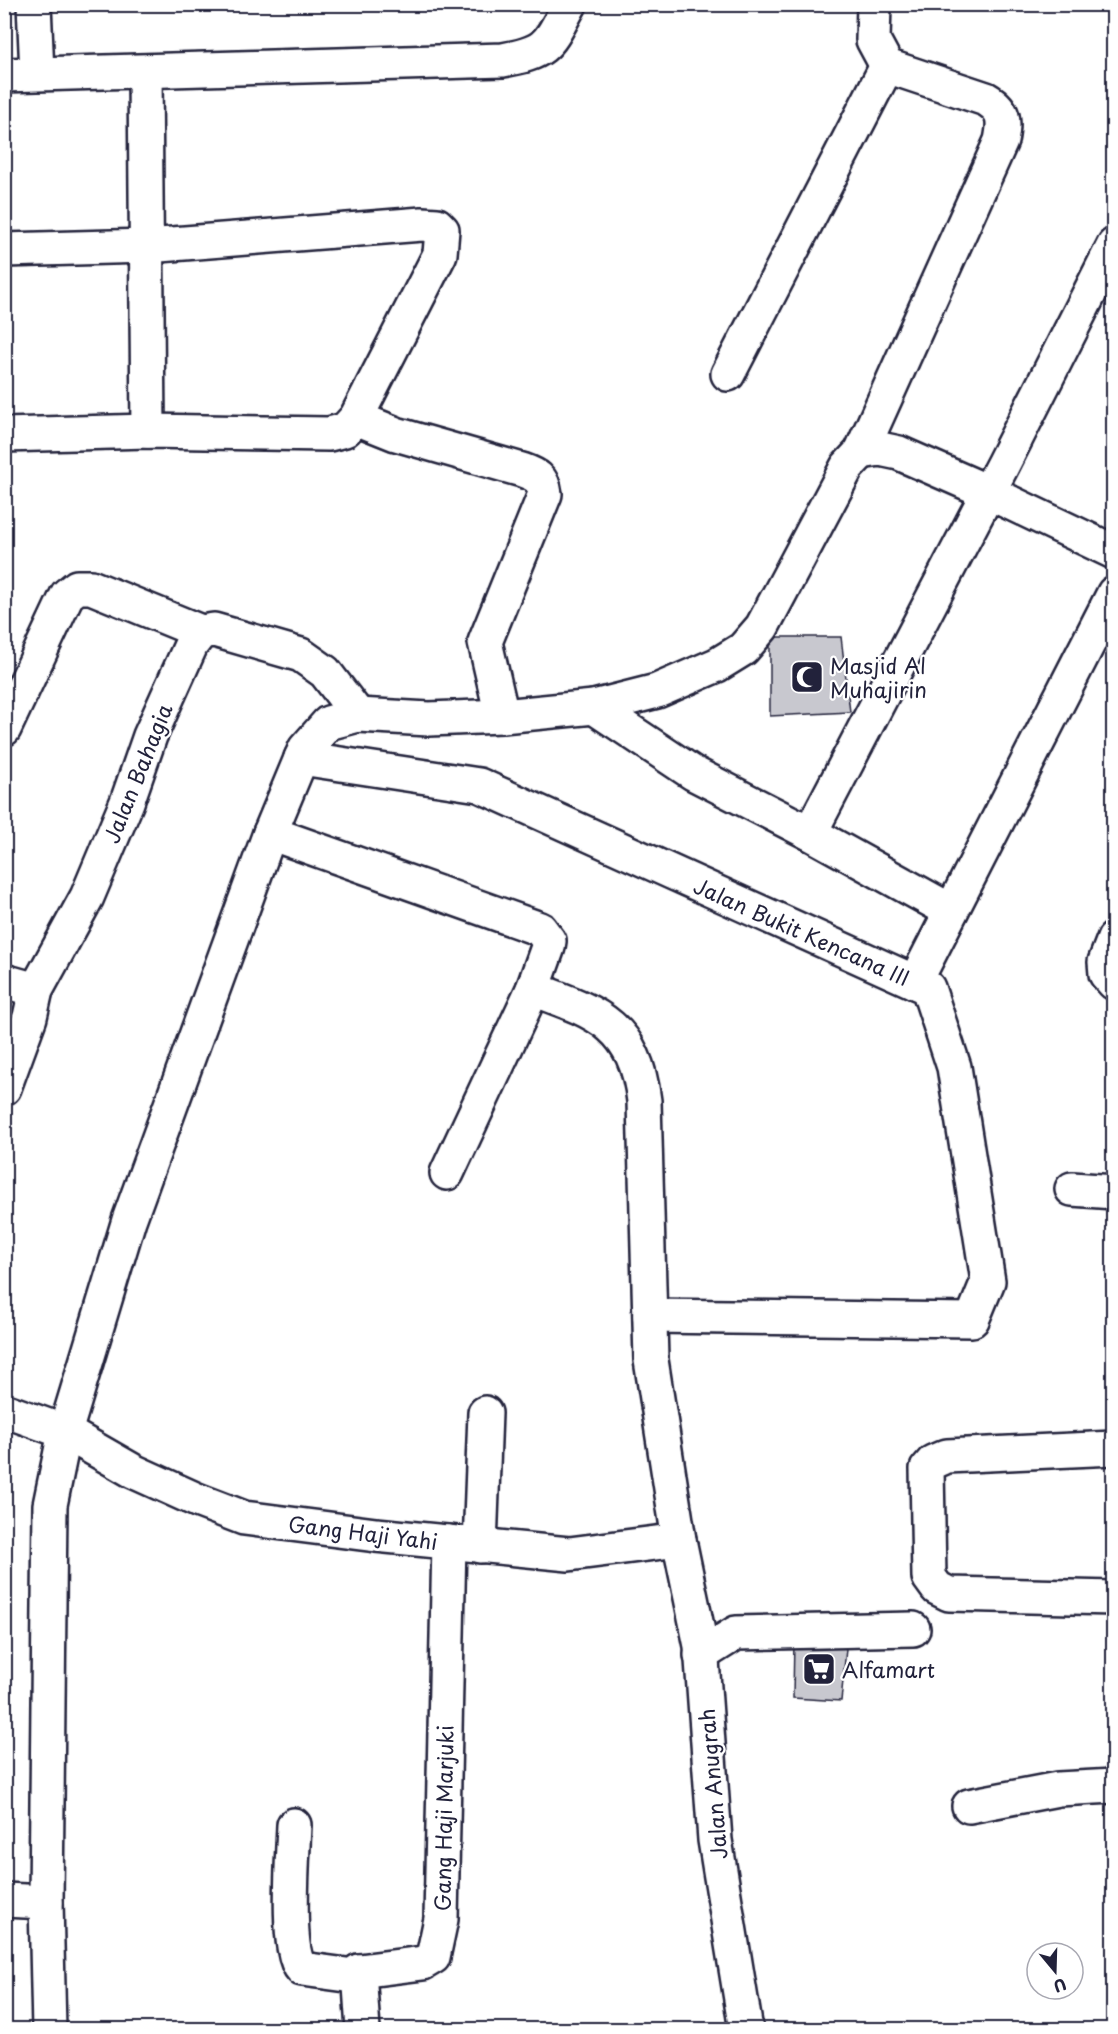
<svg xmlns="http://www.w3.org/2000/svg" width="1118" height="2034" font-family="'Playpen Sans',sans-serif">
<rect width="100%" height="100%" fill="#fff"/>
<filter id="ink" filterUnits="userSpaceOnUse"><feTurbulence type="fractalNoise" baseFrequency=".0167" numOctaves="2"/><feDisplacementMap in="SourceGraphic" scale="12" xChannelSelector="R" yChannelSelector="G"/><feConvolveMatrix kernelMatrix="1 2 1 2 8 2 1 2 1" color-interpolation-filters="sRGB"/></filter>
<g filter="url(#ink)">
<!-- building -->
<g fill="#c8c8cf" stroke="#22223b" stroke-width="1.5">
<path d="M770,637H841L850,712L770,716Z"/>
<path d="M847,1638L841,1701L793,1698L794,1640Z"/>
</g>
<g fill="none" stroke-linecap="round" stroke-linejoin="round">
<!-- minor casing -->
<g stroke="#22223b" stroke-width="38">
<g id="minor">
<path d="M34,4L37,73"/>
<path d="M145,72L148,431"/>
<path d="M4,75L503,60C549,52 548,44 570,4"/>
<path d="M4,250L147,246L422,224L437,225L442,230L440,254L356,418L345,430L329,434L148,431L4,435"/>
<path d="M728,374L887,66"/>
<path d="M356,418L396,434L522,470C536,475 543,478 545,494L485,642L502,716"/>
<path d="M861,452L880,449L899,453L988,492L1114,552"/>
<path d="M594,707L693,773L810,833L951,911"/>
<path d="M4,729L67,595L77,587H91L201,632"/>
<path d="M301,758L479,785L928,988L954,1067L988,1281L972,1320L650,1316"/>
<path d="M270,833L540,929L549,941L548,947L533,989L447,1173"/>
<path d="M810,833L1003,464L1114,245"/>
<path d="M1114,939L1105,962L1106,974L1114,983"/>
<path d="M4,981L36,990"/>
<path d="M915,982L1114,593"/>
<path d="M533,989C598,1013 635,1025 644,1101L651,1360L679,1540L701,1646L715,1840L746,2030"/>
<path d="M4,1088L30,1017L36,990L87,897L127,802L150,736L191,645L201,632L214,630L301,655L325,672L358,715"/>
<path d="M1072,1189L1114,1192"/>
<path d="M4,1410L65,1432L133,1471L197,1500L244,1518L376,1535L569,1554L679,1540"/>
<path d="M1114,1448L947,1456L933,1462L927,1469L929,1577L937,1588L949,1594L1114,1598"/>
<path d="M480,1546L485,1413"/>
<path d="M701,1655L736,1633L913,1629"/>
<path d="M969,1806L1058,1789L1114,1786"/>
<path d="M294,1825C293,1853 285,1951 302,1969L354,1976L359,1971L423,1963L433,1957L441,1919L449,1542"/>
<path d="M4,1900L46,1902"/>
<path d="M359,1971L363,2030"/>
<path d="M49,2030L46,1902L50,1505L65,1432L129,1220L270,833L305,749L328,723L358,715L429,719L502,716L594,707L657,691L717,665L743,649L762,627L847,467L861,452L1001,141C1005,121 1005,110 986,99L887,66L873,40L874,4"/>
</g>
</g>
<!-- minor -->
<use href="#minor" stroke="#fff" stroke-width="33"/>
</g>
</g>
<!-- icons -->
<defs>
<g id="mosque-square" transform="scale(1.725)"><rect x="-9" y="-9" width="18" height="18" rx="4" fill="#22223b" stroke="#fff"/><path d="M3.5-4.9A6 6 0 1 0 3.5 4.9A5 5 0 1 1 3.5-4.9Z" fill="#fff"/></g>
<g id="supermarket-square" transform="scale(1.725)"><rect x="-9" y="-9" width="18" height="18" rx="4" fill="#22223b" stroke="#fff"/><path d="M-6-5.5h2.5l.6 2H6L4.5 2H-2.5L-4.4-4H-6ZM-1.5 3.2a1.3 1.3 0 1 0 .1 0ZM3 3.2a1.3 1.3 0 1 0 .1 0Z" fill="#fff"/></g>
</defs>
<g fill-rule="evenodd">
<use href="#mosque-square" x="807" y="677"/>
<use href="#supermarket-square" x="819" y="1669"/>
</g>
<g text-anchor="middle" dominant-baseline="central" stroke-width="4.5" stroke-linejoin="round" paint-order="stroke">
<!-- poi labels -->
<g font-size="21" fill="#22223b" stroke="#fff" text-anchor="start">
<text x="830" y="665">Masjid Al<tspan x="830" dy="24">Muhajirin</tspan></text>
<text x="842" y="1669">Alfamart</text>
</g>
<!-- street labels -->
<g font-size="21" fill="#22223b" stroke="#fff">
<text transform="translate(137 773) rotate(-68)">Jalan Bahagia</text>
<text transform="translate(802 931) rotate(24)">Jalan Bukit Kencana III</text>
<text transform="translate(363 1532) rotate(7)">Gang Haji Yahi</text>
<text transform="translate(712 1784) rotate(-95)">Jalan Anugrah</text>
<text transform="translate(443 1818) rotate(-89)">Gang Haji Marjuki</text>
</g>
</g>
<!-- margin -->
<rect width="1118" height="2034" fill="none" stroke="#fff" stroke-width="24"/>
<rect x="12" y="12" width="1094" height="2010" fill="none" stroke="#22223b" stroke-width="2" filter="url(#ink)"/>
<!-- north arrow -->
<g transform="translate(1055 1971) rotate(161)"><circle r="28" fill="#ffffff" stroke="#a7a7b1" stroke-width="1.5"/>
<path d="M0-4.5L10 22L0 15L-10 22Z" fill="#22223b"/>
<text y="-9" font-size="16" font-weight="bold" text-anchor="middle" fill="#22223b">U</text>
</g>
</svg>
